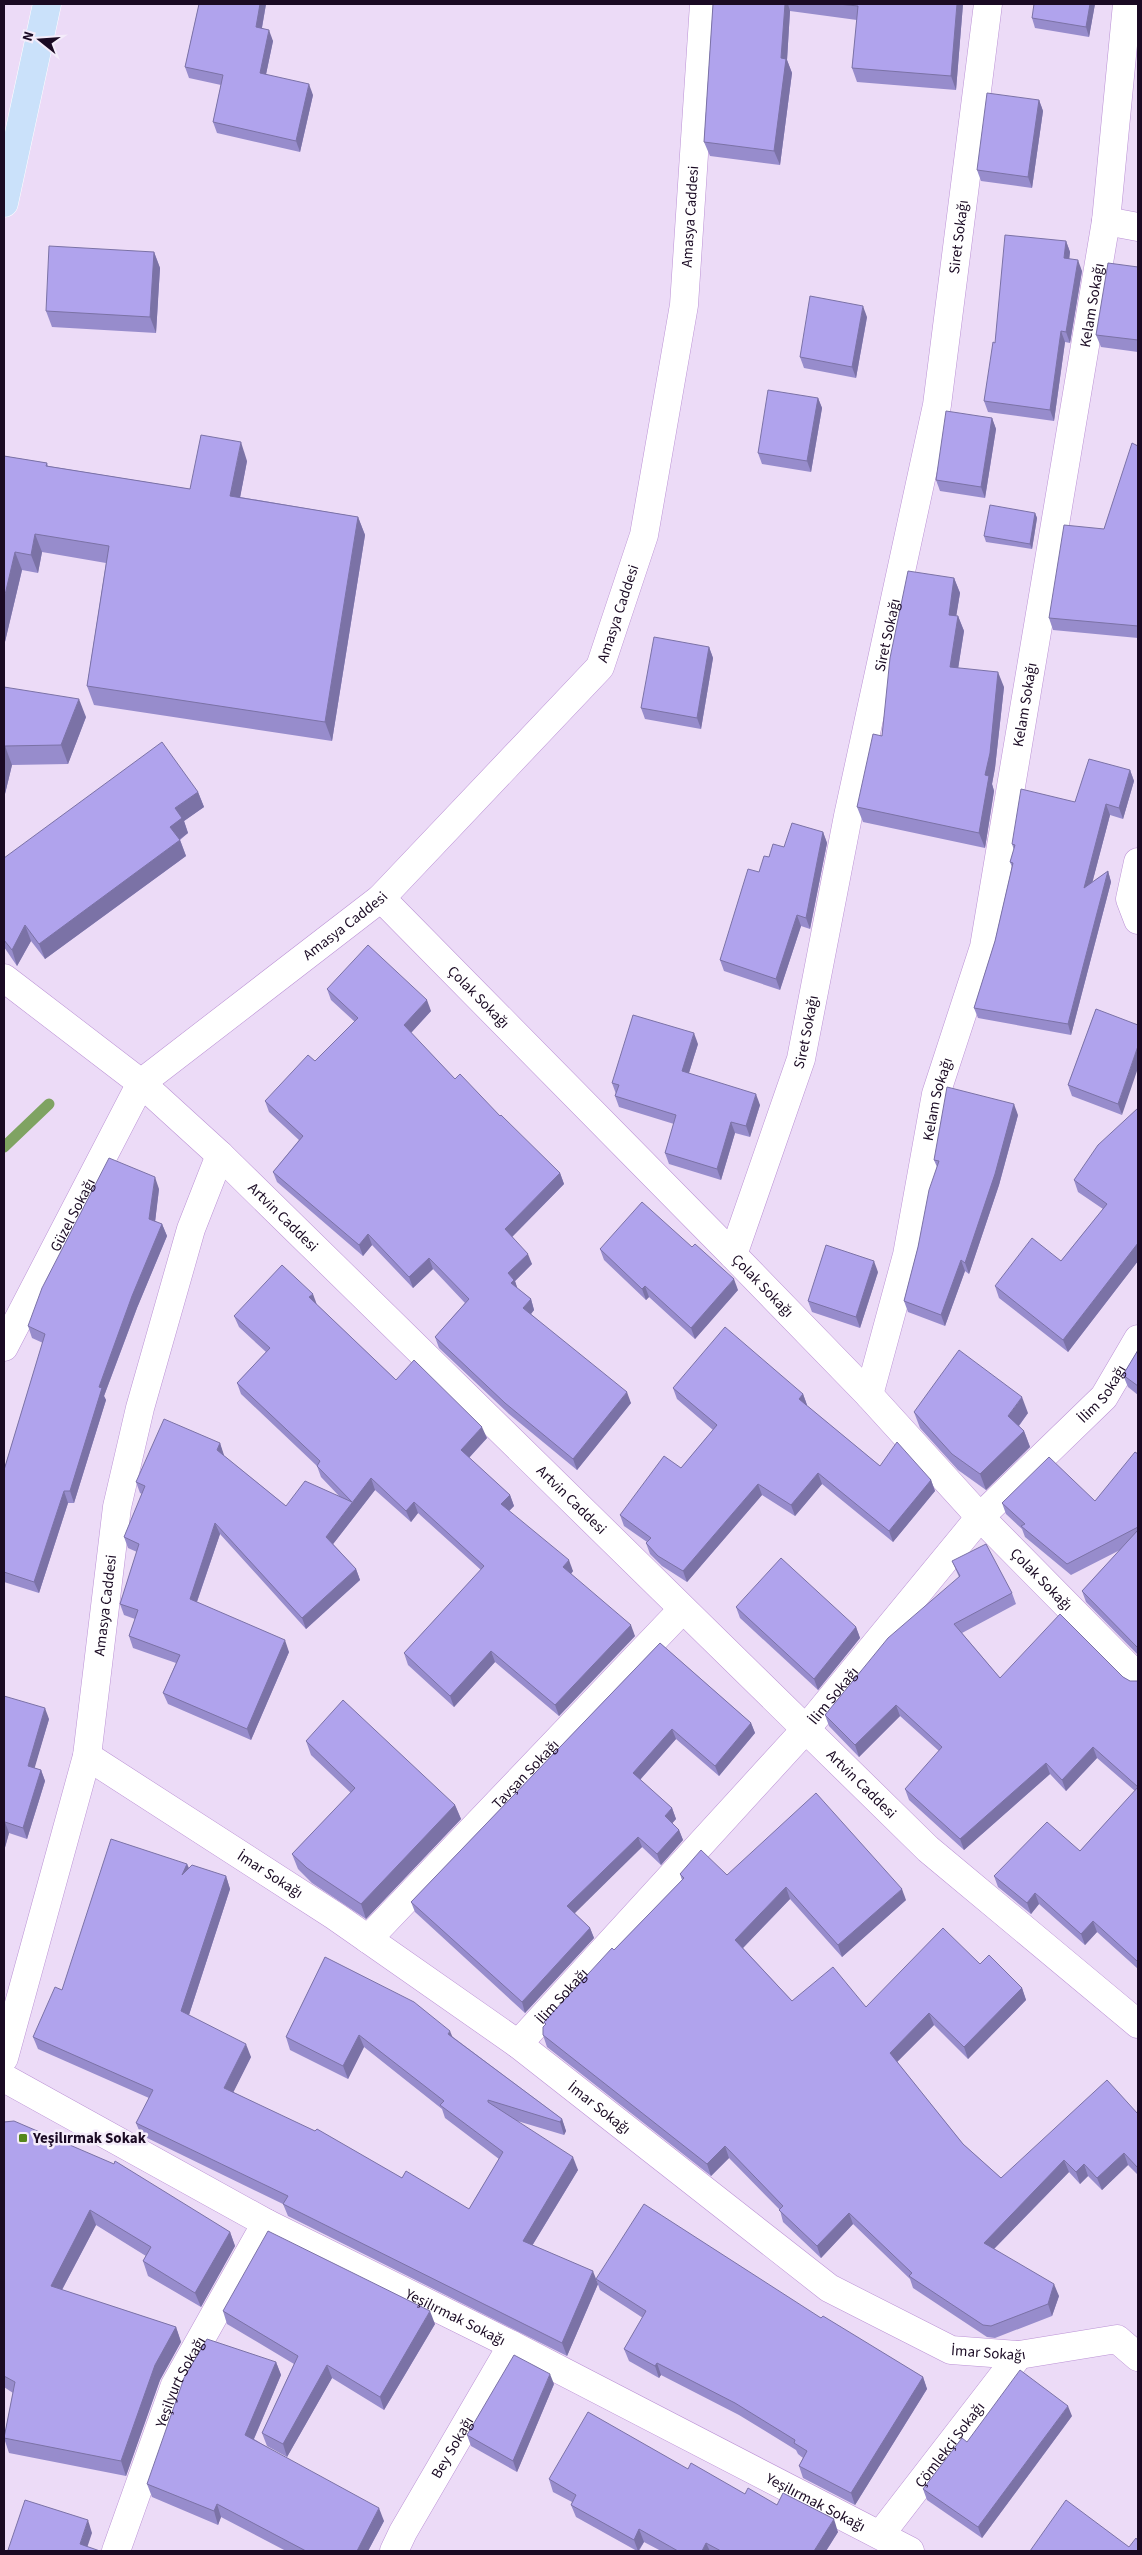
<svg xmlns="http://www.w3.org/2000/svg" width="1142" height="2555" font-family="'Source Sans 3',sans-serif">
<rect width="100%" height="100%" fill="#ecdbf7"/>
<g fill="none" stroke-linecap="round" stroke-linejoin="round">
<!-- stream -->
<path stroke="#7fa362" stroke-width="11" d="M4,1147L49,1104"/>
<!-- minor casing -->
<g stroke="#bb92d5" stroke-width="29">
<g id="minor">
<path d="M1106,221L1138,227"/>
<path d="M1138,862L1130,899L1138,920"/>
<path id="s1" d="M381,898L733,1255L869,1395L980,1517L1138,1677"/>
<path id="s2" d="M4,978L141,1083L220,1155L928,1849L1138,2024"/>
<path id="s3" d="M733,1255L801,1059L848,816L937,405L988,4"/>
<path id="s4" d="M4,1347L141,1083L381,898L600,667L644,535L684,305L704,4"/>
<path id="s5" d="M869,1395L907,1255L936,1094L984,947L1106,221L1127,4"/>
<path id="s6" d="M87,1756L335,1916L518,2044L829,2288L951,2350L1019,2355L1117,2339L1138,2357"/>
<path id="s7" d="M368,1939L682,1610"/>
<path id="s8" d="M518,2044L805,1730L980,1517L1104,1397L1138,1339"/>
<path id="s9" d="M4,2058L87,1756L117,1507L140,1408L191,1229L220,1155"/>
<path id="s10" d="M4,2078L266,2223L512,2345L910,2551"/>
<path id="s11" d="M880,2535L1019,2355"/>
<path id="s12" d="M116,2551L175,2385L266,2223"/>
<path id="s13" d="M394,2551L403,2532L512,2345"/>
</g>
</g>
<!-- major casing -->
<g stroke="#fff" stroke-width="29">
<path id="major" d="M4,203L47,4"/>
</g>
<!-- minor -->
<use href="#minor" stroke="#fff" stroke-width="28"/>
<!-- major -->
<use href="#major" stroke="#cae1fa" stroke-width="28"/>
</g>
<!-- wall -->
<g fill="#978ccc">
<path d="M199,4H266L262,28L273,41L266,74L313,95L300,152L217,133L213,122L221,85L189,78L185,67Z"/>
<path d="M713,4H963L956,90L857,82L852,68L857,20L790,11L787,60L792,73L780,165L710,156L704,142Z"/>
<path d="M1095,4L1089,37L1035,28L1032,18Z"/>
<path d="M1039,100L1043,111L1032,188L981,181L977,170Z"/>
<path d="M1066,241L1070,252L1069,259L1082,271L1070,343L1065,342L1054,421L988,412L984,401L995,343Z"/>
<path d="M154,252L160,268L156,333L52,327L46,311Z"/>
<path d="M1138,267V352L1101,347L1096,335Z"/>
<path d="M867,317L856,378L804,368L800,357Z"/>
<path d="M818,398L822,408L811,472L762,464L758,453Z"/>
<path d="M992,418L996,429L985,498L940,491L936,480Z"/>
<path d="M1138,446V638L1053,630L1049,618L1104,529Z"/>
<path d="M4,456L47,463L48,466L190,489L247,461L240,497L358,517L365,535L332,741L94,705L87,686L106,563L42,552L38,573L22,570L4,646Z"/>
<path d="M1035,513L1037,518L1032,549L986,542L984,536Z"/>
<path d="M954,578L960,593L956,616H958L964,631L958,668L1004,687L995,768L992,784L994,791L985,848L863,822L857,807L882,736Z"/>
<path d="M709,647L713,658L701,729L645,719L641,708Z"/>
<path d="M4,687L86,717L68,764L12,765L4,798Z"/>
<path d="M1130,770L1134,781L1123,819L1110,815L1092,883L1108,871L1111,882L1071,1035L978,1018L974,1008L995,941L1012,867L1010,862L1014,850L1012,844L1075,802Z"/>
<path d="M198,792L204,807L184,821L188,833L180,840L186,856L45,959L31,941L17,966L4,947V858Z"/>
<path d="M823,832L827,843L810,929L801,926L780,990L724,971L720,960L759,872L769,857L784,847Z"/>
<path d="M327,989L431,1011L411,1033L455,1079L500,1116L560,1173L564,1184L512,1237L532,1264L515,1281L517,1288L531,1299L534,1310L531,1314L631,1403L577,1470L509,1414L439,1348L435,1337L465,1303L433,1269L413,1288L372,1245L363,1256L277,1182L273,1172L299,1140L269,1112L265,1101L315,1061L355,1022L331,1000Z"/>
<path d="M1096,1009L1122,1115L1072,1096L1068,1085Z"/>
<path d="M698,1044L689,1073L760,1105L750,1137L735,1133L721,1180L669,1164L665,1153L674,1124L619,1107L615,1096L616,1094L612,1083Z"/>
<path d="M1138,1108V1261L1068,1352L999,1298L995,1286L1061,1261L1103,1209L1078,1192L1074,1180Z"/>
<path d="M1018,1115L999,1185L969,1274L965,1271L945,1326L908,1312L904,1301L918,1247L937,1167L934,1160Z"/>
<path d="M159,1189L155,1221L162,1224L167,1236L137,1308L104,1396L106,1400L74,1503H68L39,1593L4,1582V1470L43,1343L32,1338L28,1326Z"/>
<path d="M600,1249L738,1290L695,1339L649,1297L646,1300L604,1260Z"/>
<path d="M878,1272L860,1328L812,1312L808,1301Z"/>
<path d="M316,1304L396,1380L487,1438L469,1458L510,1495L514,1506L509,1511L573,1571L571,1574L635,1636L559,1716L495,1662L454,1707L408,1665L404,1653L481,1570L418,1513L411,1522L375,1490L333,1544L356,1569L360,1580L306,1629L220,1534L197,1602L289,1652L251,1740L168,1704L163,1693L176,1663L133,1648L129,1636L135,1619L124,1615L120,1604L137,1552L128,1548L124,1537L142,1494L140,1493L136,1482L220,1443L223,1455L286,1506L340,1497L321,1477L317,1466L241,1394L237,1383L266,1352L239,1327L234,1316Z"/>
<path d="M1138,1350V1395L1128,1387L1123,1375Z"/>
<path d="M673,1388L803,1394L807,1405V1406L880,1466L931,1480L935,1491L893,1542L822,1484L795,1516L762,1495L687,1582L662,1566L650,1554L646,1543L647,1542L624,1526L620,1515L681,1468L713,1430L677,1399Z"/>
<path d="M914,1412L1028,1413L1019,1426L1024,1431L1030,1447L986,1490L958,1470L920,1428Z"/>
<path d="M1138,1454V1655L1086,1602L1082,1591L1120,1550L1071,1575L1025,1537L1022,1529L1006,1514L1002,1503L1095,1501Z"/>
<path d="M952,1561L1012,1593L1016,1604L962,1633L1000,1678L1123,1677L1130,1681H1138V1969L1097,1932L1085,1945L1039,1904L1031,1914L998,1887L994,1876L1080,1851L1135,1791L1097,1758L1066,1791L1050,1774L964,1850L909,1800L905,1789L939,1751L900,1716L859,1757L829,1726L825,1715L959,1577Z"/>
<path d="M736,1607L856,1627L860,1638L818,1690L740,1618Z"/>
<path d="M660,1643L751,1723L755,1733L719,1776L676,1739L640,1780L672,1808L676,1819L672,1823L679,1830L683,1840L661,1865L642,1847L574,1913L590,1928L594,1938L525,2013L415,1912L411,1902Z"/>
<path d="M4,1696L49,1719L34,1768L41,1770L45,1781L27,1839L9,1833L4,1851Z"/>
<path d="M306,1741L455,1805L461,1819L366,1919L312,1883L298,1869L292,1854L351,1793L311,1755Z"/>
<path d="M187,1864L189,1868L226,1876L230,1889L189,2015L251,2057L233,2092L402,2178L469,2209L499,2159L445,2118L442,2109L364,2047L348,2079L290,2050L286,2037L325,1957L453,2037L562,2119L566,2131L564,2135L514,2120L578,2170L532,2246L598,2284L567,2356L288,2216L283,2204L141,2135L136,2123L149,2098L38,2049L33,2037L62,1990Z"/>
<path d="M680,1874L727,1875L906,1900L842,1957L790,1899L743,1948L792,2001L866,2007L980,1964L1022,1988L1026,2000L968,2059L934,2025L897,2062L963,2144L1001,2178L1138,2114V2175L1128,2165L1102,2190L1088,2176L1080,2184L1069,2172L994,2249L1059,2296L1052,2316L995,2338L987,2337L913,2288L910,2279L853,2224L821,2258L783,2222L780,2210L729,2158L711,2176L547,2047L543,2035L545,2025L544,2022L682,1880Z"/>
<path d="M4,2122L230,2232L235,2246L201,2307L148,2276L143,2261L146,2256L96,2225L62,2290L176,2327L181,2342L160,2380L126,2476L9,2453L4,2438L13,2393L4,2387Z"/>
<path d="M596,2279L821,2318L923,2377L927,2389L855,2505L803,2478L799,2466L803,2458L798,2454L796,2450L739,2415L661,2375L659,2378L629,2361L624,2349L643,2318L600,2290Z"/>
<path d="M223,2311L435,2324L384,2410L332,2378L287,2457L267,2446L262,2433L294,2364L227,2324Z"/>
<path d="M276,2362L281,2375L254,2439L384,2521L368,2551H286L221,2517L218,2525L152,2497L147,2484Z"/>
<path d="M554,2384L517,2472L471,2446L467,2435Z"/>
<path d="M1072,2416L982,2538L927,2500L923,2489L967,2442Z"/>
<path d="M688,2469L745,2494L777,2505L838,2532L826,2551H661L644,2542L639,2551H637L576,2517L571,2505L572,2502L553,2492L549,2479Z"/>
</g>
<!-- shaded-wall -->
<g fill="#7b72a6">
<path d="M260,4H266L260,38L256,27Z"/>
<path d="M785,4H788L790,11L787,60L792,73L780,165L774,151Z"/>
<path d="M957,4H963L956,90L951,76Z"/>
<path d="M1090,4H1095L1089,37L1086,27Z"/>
<path d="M269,30L273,41L264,84L260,73Z"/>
<path d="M309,84L313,95L300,152L296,141Z"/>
<path d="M1039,100L1043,111L1032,188L1028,177Z"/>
<path d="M1066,241L1070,252L1068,269L1064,258Z"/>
<path d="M154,252L160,268L156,333L150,317Z"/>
<path d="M1078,260L1082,271L1070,343L1066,332Z"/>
<path d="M863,306L867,317L856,378L852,367Z"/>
<path d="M1061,331L1065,342L1054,421L1050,410Z"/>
<path d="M818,398L822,408L811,472L807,461Z"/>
<path d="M992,418L996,429L985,498L981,487Z"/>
<path d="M241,442L247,461L237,514L230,496Z"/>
<path d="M1035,513L1037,518L1032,549L1030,544Z"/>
<path d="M358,517L365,535L332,741L325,722Z"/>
<path d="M35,534L42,552L38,573L31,555Z"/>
<path d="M15,552L22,570L4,646V599Z"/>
<path d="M954,578L960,593L954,630L949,615Z"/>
<path d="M958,616L964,631L956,682L950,667Z"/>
<path d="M709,647L713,658L701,729L697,718Z"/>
<path d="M998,672L1004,687L995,768L992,784L994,791L985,848L979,833L985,775Z"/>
<path d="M79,699L86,717L68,764L61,745Z"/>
<path d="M5,746L12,765L4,798V752Z"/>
<path d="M1130,770L1134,781L1123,819L1119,808Z"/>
<path d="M198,792L204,807L184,821L188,833L176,842L170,827L175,808Z"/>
<path d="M1106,804L1110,815L1088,899L1084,888Z"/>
<path d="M823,832L827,843L810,929L806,918Z"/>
<path d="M180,840L186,856L45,959L39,944Z"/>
<path d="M1108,871L1111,882L1071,1035L1068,1024Z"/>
<path d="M797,915L801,926L780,990L776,979Z"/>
<path d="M25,925L31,941L17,966L12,950Z"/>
<path d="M427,1000L431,1011L408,1036L404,1025Z"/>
<path d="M694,1033L698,1044L686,1082L682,1071Z"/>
<path d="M1138,1046V1068L1122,1115L1118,1104Z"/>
<path d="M756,1094L760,1105L750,1137L746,1126Z"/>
<path d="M1014,1104L1018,1115L999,1185L969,1274L965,1263Z"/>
<path d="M731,1122L735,1133L721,1180L717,1169Z"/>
<path d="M560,1173L564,1184L509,1240L505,1229Z"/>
<path d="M155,1177L159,1189L154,1231L149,1219Z"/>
<path d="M162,1224L167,1236L137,1308L104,1396L106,1400L74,1503L70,1491L99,1387L132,1296Z"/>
<path d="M368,1234L372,1245L363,1256L359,1245Z"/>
<path d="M1138,1243V1261L1068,1352L1063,1340Z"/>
<path d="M528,1254L532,1264L515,1281L518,1290L515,1293L508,1273Z"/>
<path d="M429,1258L433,1269L413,1288L409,1277Z"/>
<path d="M961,1260L965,1271L945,1326L941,1315Z"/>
<path d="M874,1261L878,1272L860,1328L856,1317Z"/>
<path d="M734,1279L738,1290L695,1339L691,1328Z"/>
<path d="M645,1286L649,1297L646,1300L642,1289Z"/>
<path d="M313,1294L317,1305L309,1297Z"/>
<path d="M531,1299L534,1310L527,1319L523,1308Z"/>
<path d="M627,1392L631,1403L577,1470L573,1459Z"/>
<path d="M803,1394L807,1405L803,1410L799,1399Z"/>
<path d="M1022,1397L1028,1413L1014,1432L1008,1416Z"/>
<path d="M482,1427L487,1438L465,1462L461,1450Z"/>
<path d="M1024,1431L1030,1447L986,1490L980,1474Z"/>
<path d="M220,1443L224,1455L221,1461L217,1450Z"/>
<path d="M818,1473L822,1484L795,1516L791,1505Z"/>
<path d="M371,1478L375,1490L330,1548L326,1537Z"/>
<path d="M931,1480L935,1491L893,1542L889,1531Z"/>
<path d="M758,1484L762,1495L687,1582L683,1571Z"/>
<path d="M64,1491L68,1503L39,1593L34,1582Z"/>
<path d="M510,1495L514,1506L505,1515L501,1504Z"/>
<path d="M414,1502L418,1513L411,1522L406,1511Z"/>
<path d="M215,1523L220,1534L194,1610L190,1599Z"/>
<path d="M569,1560L573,1571L567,1579L563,1567Z"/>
<path d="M356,1569L360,1580L306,1629L302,1618Z"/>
<path d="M631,1625L635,1636L559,1716L555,1705Z"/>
<path d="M856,1627L860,1638L818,1690L814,1679Z"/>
<path d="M285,1640L289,1652L251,1740L247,1729Z"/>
<path d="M491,1651L495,1662L454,1707L450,1696Z"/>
<path d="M896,1705L900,1716L859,1757L855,1745Z"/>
<path d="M45,1708L49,1719L32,1777L28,1766Z"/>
<path d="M751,1723L755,1733L719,1776L715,1766Z"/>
<path d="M672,1729L676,1739L637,1783L633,1773Z"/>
<path d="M1093,1747L1097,1758L1066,1791L1062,1780Z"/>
<path d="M1046,1763L1050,1774L964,1850L960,1839Z"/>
<path d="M41,1770L45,1781L27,1839L23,1828Z"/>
<path d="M455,1805L461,1819L366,1919L361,1904Z"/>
<path d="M672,1808L676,1819L669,1827L665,1816Z"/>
<path d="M5,1822L9,1833L4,1851V1826Z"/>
<path d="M679,1830L683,1840L661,1865L657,1854Z"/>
<path d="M638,1837L642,1847L571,1917L567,1906Z"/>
<path d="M187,1864L192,1876L182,1875Z"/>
<path d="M226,1876L230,1889L186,2024L181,2011Z"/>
<path d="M786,1887L790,1899L739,1952L735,1940Z"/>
<path d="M902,1889L906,1900L842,1957L838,1945Z"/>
<path d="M1035,1893L1039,1904L1031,1914L1027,1903Z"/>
<path d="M1093,1921L1097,1932L1085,1945L1081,1934Z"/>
<path d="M590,1928L594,1938L525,2013L522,2002Z"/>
<path d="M1022,1988L1026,2000L968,2059L964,2047Z"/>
<path d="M929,2013L934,2025L894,2065L890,2053Z"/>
<path d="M450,2031L455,2043L448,2034Z"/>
<path d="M359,2035L364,2047L348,2079L343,2066Z"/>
<path d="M246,2044L251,2057L229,2101L224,2088Z"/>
<path d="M562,2119L566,2131L564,2135L560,2122Z"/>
<path d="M725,2146L729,2158L711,2176L707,2164Z"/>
<path d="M1124,2153L1128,2165L1102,2190L1097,2178Z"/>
<path d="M573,2157L578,2170L527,2254L523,2241Z"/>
<path d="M1064,2160L1069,2172L988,2255L984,2243Z"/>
<path d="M1084,2164L1088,2176L1080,2184L1076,2172Z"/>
<path d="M90,2210L96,2225L56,2301L51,2286Z"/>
<path d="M849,2213L853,2224L821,2258L817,2246Z"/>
<path d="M230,2232L235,2246L201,2307L195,2293Z"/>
<path d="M593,2271L598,2284L567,2356L562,2343Z"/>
<path d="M1054,2284L1059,2296L1052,2316L1048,2304Z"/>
<path d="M430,2311L435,2324L384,2410L380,2397Z"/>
<path d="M176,2327L181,2342L160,2380L126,2476L121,2461L155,2365Z"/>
<path d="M276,2362L281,2375L250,2448L245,2435Z"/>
<path d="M657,2363L661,2375L659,2378L655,2366Z"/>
<path d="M327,2365L332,2378L287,2457L283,2444Z"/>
<path d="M550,2374L554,2384L517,2472L513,2461Z"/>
<path d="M923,2377L927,2389L855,2505L851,2493Z"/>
<path d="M1068,2406L1072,2416L982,2538L978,2527Z"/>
<path d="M217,2504L221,2517L218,2525L214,2511Z"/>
<path d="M379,2508L384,2521L368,2551H357Z"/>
<path d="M834,2519L838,2532L826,2551H814Z"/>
<path d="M88,2520L92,2533L86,2551L80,2544Z"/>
<path d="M639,2529L644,2542L638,2551L634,2540Z"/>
<path d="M706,2543L710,2551H702Z"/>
</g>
<!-- building -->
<g fill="#b0a3ed" stroke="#7b72a6">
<path d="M199,4H260L256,27L269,30L260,73L309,84L296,141L213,122L223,75L185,67Z"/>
<path d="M713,4H785L781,58L786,59L774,151L704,142Z"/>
<path d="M838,4H957L951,76L852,68L858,6Z"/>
<path d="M1034,4H1090L1086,27L1032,18Z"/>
<path d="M987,93L1039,100L1028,177L977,170Z"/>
<path d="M1005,235L1066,241L1064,258L1078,260L1066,332L1061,331L1050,410L984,401L993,342L995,343Z"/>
<path d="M49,246L154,252L150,317L46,311Z"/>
<path d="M1108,263L1138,267V340L1096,335Z"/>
<path d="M810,296L863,306L852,367L800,357Z"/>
<path d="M768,390L818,398L807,461L758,453Z"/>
<path d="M946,411L992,418L981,487L936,480Z"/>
<path d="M201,435L241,442L230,496L358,517L325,722L87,686L109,546L35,534L31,555L15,552L4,599V456L47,463L46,466L190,489Z"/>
<path d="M1132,443L1138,446V626L1049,618L1064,525L1104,529Z"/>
<path d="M990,505L1035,513L1030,544L984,536Z"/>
<path d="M908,571L954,578L949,615L958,616L950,667L998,672L990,753L985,775L989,776L979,833L857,807L873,734L882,736L890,658Z"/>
<path d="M654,637L709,647L697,718L641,708Z"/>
<path d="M4,687L79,699L61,745L5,746L4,752Z"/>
<path d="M162,742L198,792L175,808L182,818L170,827L180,840L39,944L25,925L12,950L4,940V858Z"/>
<path d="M1089,759L1130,770L1119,808L1106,804L1084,888L1108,871L1068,1024L974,1008L995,941L1013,863L1010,862L1015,845L1012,844L1021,789L1075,802Z"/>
<path d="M792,823L823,832L806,918L797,915L776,979L720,960L748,869L759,872L764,856L769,857L773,844L784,847Z"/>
<path d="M368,945L427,1000L404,1025L455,1079L460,1074L500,1116L501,1115L560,1173L505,1229L528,1254L508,1273L514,1280L511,1283L531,1299L523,1308L627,1392L573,1459L505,1403L435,1337L469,1299L429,1258L409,1277L368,1234L359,1245L273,1172L303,1136L265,1101L308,1055L315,1061L358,1018L327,989Z"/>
<path d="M1096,1009L1138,1025V1046L1118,1104L1068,1085Z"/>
<path d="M633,1015L694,1033L682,1071L756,1094L746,1126L731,1122L717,1169L665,1153L676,1115L615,1096L619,1085L612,1083Z"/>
<path d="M947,1087L1014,1104L995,1174L965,1263L961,1260L941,1315L904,1301L918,1247L929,1190L939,1161L934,1160Z"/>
<path d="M1138,1108V1243L1063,1340L995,1286L1032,1238L1061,1261L1107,1204L1074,1180L1098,1145Z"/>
<path d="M109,1158L155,1177L149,1219L162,1224L132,1296L99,1387L102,1388L70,1491H64L34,1582L4,1572V1470L45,1334L28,1326L42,1288Z"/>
<path d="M642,1202L692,1247L695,1244L734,1279L691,1328L645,1286L642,1289L600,1249Z"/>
<path d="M826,1245L874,1261L856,1317L808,1301Z"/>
<path d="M282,1265L313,1294L309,1297L396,1380L414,1360L482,1427L461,1450L510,1495L501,1504L569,1560L563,1567L631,1625L555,1705L491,1651L450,1696L404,1653L484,1566L414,1502L406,1511L371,1478L326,1537L356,1569L302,1618L215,1523L190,1599L285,1640L247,1729L163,1693L180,1655L129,1636L138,1610L120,1604L139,1544L124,1537L145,1486L136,1482L164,1419L220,1443L217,1450L286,1506L305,1481L352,1502L317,1466L320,1461L237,1383L270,1348L234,1316Z"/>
<path d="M725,1327L803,1394L799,1399L880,1466L897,1442L931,1480L889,1531L818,1473L791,1505L758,1484L683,1571L658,1556L646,1543L651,1538L620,1515L664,1456L681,1468L717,1425L673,1388Z"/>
<path d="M959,1350L1022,1397L1008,1416L1024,1431L980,1474L952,1454L914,1412Z"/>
<path d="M1138,1350V1386L1123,1375Z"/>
<path d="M1135,1452L1138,1454V1527L1067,1564L1021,1526L1025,1524L1002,1503L1049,1457L1095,1501Z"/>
<path d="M1138,1530V1648L1082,1591Z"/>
<path d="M986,1544L1012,1593L954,1624L1000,1678L1060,1614L1123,1677L1130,1681H1138V1787L1093,1747L1062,1780L1046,1763L960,1839L905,1789L942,1747L896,1705L855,1745L825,1715L888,1638L960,1576L952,1561Z"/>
<path d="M781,1558L856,1627L814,1679L736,1607Z"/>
<path d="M660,1643L751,1723L715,1766L672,1729L633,1773L672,1808L665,1816L679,1830L657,1854L638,1837L567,1906L590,1928L522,2002L411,1902Z"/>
<path d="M4,1696L45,1708L28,1766L41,1770L23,1828L5,1822L4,1826Z"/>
<path d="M343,1700L455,1805L361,1904L307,1868L292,1854L355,1788L306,1741Z"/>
<path d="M1138,1787V1959L1137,1961L1093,1921L1081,1934L1035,1893L1027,1903L994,1876L1047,1822L1080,1851Z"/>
<path d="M816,1793L902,1889L838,1945L786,1887L735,1940L792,2001L833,1967L866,2007L943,1928L980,1964L989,1955L1022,1988L964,2047L929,2013L890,2053L963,2144L1001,2178L1107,2080L1138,2114V2168L1124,2153L1097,2178L1084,2164L1076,2172L1064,2160L984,2243L1054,2284L1048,2304L991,2326L983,2325L909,2276L912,2273L849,2213L817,2246L779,2210L783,2206L725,2146L707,2164L543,2035V2027L546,2024L544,2022L612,1948L614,1950L684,1878L680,1874L701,1850L727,1875Z"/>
<path d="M111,1839L187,1864L182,1875L192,1865L226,1876L181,2011L246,2044L224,2088L315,2131L317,2129L402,2178L406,2171L469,2209L503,2152L440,2105L444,2101L359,2035L343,2066L286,2037L325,1957L414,2002L450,2031L448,2034L562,2119L560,2122L488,2100V2102L573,2157L523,2241L593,2271L562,2343L283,2204L288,2196L136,2123L153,2090L33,2037L55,1987L62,1990Z"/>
<path d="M14,2121L114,2164L115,2161L230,2232L195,2293L143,2261L151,2247L90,2210L51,2286L176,2327L155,2365L121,2461L4,2438L15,2382L4,2376V2122Z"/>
<path d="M644,2204L821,2318L823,2316L923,2377L851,2493L799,2466L807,2451L794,2443L795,2440L735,2403L657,2363L655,2366L624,2349L646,2311L596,2279Z"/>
<path d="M268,2231L430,2311L380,2397L327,2365L283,2444L262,2433L298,2356L223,2311Z"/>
<path d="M207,2339L276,2362L245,2435L379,2508L357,2551H306L217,2504L214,2511L147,2484L184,2378Z"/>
<path d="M514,2355L550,2374L513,2461L467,2435Z"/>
<path d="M1020,2370L1068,2406L978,2527L923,2489L962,2438L967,2442Z"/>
<path d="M588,2412L688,2469L691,2463L745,2494L748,2488L777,2505L783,2493L834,2519L814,2551H721L706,2543L702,2551H678L639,2529L634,2540L571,2505L576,2495L549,2479Z"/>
<path d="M25,2500L88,2520L80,2544L100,2551H13L8,2550Z"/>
<path d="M1066,2500L1129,2547L1136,2538L1138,2541V2551H1030Z"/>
</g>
<!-- markers -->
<rect fill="#55871c" stroke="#f4ecfa" stroke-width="2" x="18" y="2133" width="10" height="10" rx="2.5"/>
<g text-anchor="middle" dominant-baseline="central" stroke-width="5" stroke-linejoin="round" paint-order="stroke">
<!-- street labels -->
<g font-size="15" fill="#1a0a23" stroke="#f4ecfa">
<text stroke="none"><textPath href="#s4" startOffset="1380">Amasya Caddesi</textPath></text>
<text stroke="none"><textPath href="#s3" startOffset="1045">Siret Sokağı</textPath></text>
<text stroke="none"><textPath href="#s5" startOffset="1114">Kelam Sokağı</textPath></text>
<text stroke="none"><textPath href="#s4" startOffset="975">Amasya Caddesi</textPath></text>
<text stroke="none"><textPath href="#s3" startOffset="640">Siret Sokağı</textPath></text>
<text stroke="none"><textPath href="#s5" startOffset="709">Kelam Sokağı</textPath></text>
<text stroke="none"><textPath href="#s4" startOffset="555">Amasya Caddesi</textPath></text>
<text stroke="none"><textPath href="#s1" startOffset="139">Çolak Sokağı</textPath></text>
<text stroke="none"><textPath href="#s3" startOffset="235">Siret Sokağı</textPath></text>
<text stroke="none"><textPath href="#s5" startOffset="304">Kelam Sokağı</textPath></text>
<text stroke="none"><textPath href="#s4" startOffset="149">Güzel Sokağı</textPath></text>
<text stroke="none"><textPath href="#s2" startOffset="368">Artvin Caddesi</textPath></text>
<text stroke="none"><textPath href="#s1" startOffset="544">Çolak Sokağı</textPath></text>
<text stroke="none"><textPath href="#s8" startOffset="875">İlim Sokağı</textPath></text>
<text stroke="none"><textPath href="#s2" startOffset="772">Artvin Caddesi</textPath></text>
<text stroke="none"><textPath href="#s1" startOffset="949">Çolak Sokağı</textPath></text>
<text stroke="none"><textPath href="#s9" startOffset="465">Amasya Caddesi</textPath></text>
<text stroke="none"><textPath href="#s8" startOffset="470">İlim Sokağı</textPath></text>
<text stroke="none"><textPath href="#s7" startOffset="228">Tavşan Sokağı</textPath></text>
<text stroke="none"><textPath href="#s2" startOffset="1178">Artvin Caddesi</textPath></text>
<text stroke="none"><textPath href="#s6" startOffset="218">İmar Sokağı</textPath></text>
<text stroke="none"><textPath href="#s8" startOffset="65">İlim Sokağı</textPath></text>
<text stroke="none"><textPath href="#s6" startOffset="622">İmar Sokağı</textPath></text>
<text stroke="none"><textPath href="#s10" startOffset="511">Yeşilırmak Sokağı</textPath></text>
<text stroke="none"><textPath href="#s6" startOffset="1088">İmar Sokağı</textPath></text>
<text stroke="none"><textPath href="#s12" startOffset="181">Yeşilyurt Sokağı</textPath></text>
<text stroke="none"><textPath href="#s11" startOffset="114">Çömlekçi Sokağı</textPath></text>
<text stroke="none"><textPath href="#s13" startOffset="119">Bey Sokağı</textPath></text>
<text stroke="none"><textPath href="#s10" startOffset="916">Yeşilırmak Sokağı</textPath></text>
</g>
<!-- poi labels -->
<g font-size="15" font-weight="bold" fill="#1a0a23" stroke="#f4ecfa" text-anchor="start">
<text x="33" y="2138">Yeşilırmak Sokak</text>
</g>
</g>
<!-- border -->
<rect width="1142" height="2555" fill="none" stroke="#1a0a23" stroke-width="10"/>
<!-- north arrow -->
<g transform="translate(40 40) rotate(287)" stroke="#f4ecfa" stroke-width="4" paint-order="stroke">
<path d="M0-4L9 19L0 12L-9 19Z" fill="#1a0a23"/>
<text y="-8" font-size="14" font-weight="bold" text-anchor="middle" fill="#1a0a23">N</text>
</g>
</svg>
